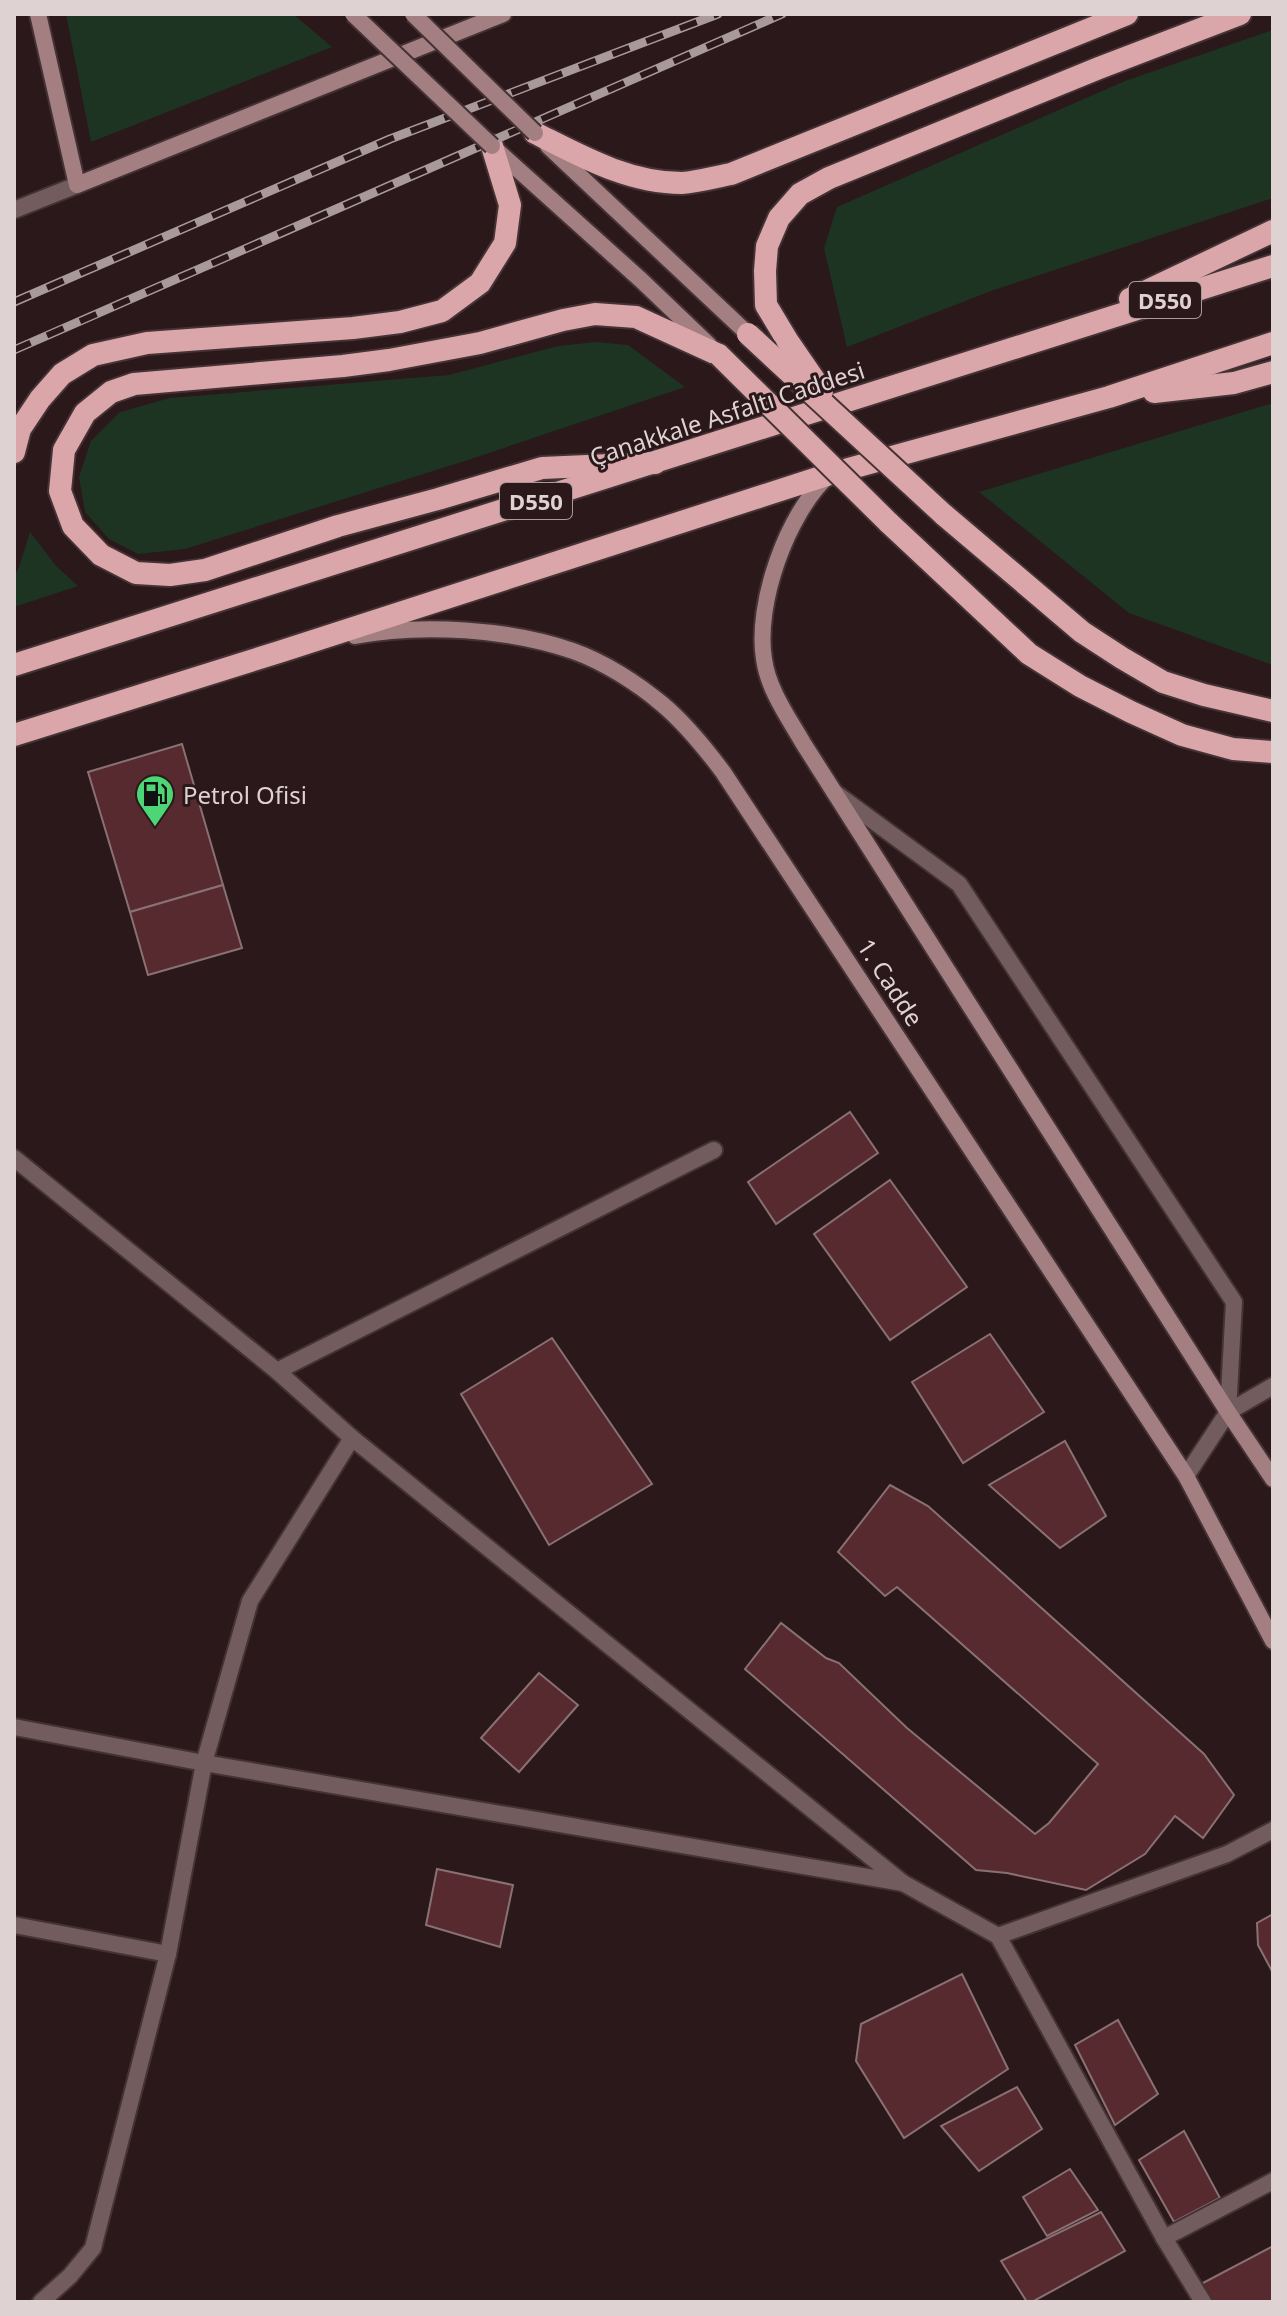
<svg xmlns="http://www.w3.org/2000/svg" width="1287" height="2316" font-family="'Noto Sans',sans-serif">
<rect width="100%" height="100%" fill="#2b181a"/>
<!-- green -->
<g fill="#1d3422">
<path d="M66,14H293L332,47L91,142Z"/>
<path d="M1273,30V198L991,291L847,347L824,248L837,207L1125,81Z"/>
<path d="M597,342L628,345L685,387L471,459L185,549L138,554L109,539L85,512L79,477L91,441L120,412L170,398L449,375L558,346Z"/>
<path d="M1273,403V665L1129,613L979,492Z"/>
<path d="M30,532L56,566L78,586L14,607V577L19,567Z"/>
</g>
<!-- building -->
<g fill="#572a2f" stroke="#897173" stroke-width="2">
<path d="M182,744L223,885L130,912L88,772Z"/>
<path d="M223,885L242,948L148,975L130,912Z"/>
<path d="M850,1112L878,1153L776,1224L748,1182Z"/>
<path d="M890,1180L967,1287L890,1340L814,1234Z"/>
<path d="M990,1334L1044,1412L963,1463L912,1382Z"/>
<path d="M552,1338L652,1484L549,1545L461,1394Z"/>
<path d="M1065,1441L1106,1516L1060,1548L989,1485Z"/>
<path d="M890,1485L928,1506L1204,1754L1234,1795L1203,1838L1175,1816L1145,1854L1086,1890L1007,1873L976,1870L745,1669L781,1623L826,1658L839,1663L907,1728L1035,1834L1049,1823L1098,1764L897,1587L885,1596L838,1552Z"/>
<path d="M539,1673L578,1705L519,1772L481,1738Z"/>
<path d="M437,1869L513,1885L500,1947L426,1925Z"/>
<path d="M1273,1914V1973L1258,1945L1257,1923Z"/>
<path d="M962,1974L1008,2069L904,2138L856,2061L861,2024Z"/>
<path d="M1118,2020L1158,2094L1115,2125L1075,2045Z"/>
<path d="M1017,2087L1042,2129L979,2171L941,2126Z"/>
<path d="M1184,2131L1220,2198L1174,2222L1139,2160Z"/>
<path d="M1070,2169L1098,2210L1047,2236L1023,2197Z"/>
<path d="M1101,2212L1125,2251L1032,2302H1027L1001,2261Z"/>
<path d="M1273,2246V2302H1211L1201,2284Z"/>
</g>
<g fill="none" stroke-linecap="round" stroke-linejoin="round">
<!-- service casing -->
<g stroke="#443234" stroke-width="20">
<g id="service">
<path d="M834,792L959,884L1234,1302L1228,1412"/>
<path d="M1186,1476L1228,1412L1273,1386"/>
</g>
</g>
<!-- minor casing -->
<g stroke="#443234" stroke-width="20">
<g id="minor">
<path d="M277,1371L714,1150"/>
<path d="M14,1727L204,1763L903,1883"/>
<path d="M14,1925L168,1954"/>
<path d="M998,1936L1164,2238L1203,2302"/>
<path d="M1164,2238L1273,2181"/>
<path d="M41,2302L70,2276L93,2248L168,1954L204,1763L250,1601L352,1438"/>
</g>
</g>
<!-- tertiary casing -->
<g stroke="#443234" stroke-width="20">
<g id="tertiary">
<path d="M14,210L77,185"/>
<path d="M14,1158L277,1371L352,1438L903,1883L998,1936L1227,1854L1273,1830"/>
</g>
</g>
<!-- secondary casing -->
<g stroke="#443234" stroke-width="20">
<g id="secondary">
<path d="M38,14L77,185L503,14"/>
<path d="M548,146L748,334"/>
<path d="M493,147L641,280L709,345"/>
<path d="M828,476C787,514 755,604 764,659C768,689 788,717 803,743L1228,1412L1273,1479"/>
<path d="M355,636C421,623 510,629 573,651C604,662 637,683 662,704C686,724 705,748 723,772L1186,1476L1273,1641"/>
</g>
</g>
<!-- trunk casing -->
<g stroke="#443234" stroke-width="26">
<g id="trunk">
<path d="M535,133C581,156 628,183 682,183C698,182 715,177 731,174L1127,14"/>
<path d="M1130,299L1273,231"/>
<path d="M787,340L766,305L765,271L767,246L779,218L800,194L829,178L1099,68L1240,14"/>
<path d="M1154,392L1234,383L1273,372"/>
<path d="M14,452L20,429L40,399L62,374L93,355L147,343L353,328L400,322L442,311L480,283L505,243L510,205L492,146"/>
<path d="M655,463L542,468L438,499L338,526L205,570L170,575L136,573L101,555L73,526L60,491L64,450L85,413L111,392L134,384L343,366L389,360L480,343L563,320L595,314L636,317L719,355"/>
<path d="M943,514L1082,632L1122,658L1163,682L1204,695L1273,711"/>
<path d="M888,522L1029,654L1080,686L1131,712L1182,735L1233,749L1273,752"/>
<path d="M14,665L1273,266"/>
<path d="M14,735L279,652L830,474L1109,397L1273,343"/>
</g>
</g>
<!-- service -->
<use href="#service" stroke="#725c5d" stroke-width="16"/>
<!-- minor -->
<use href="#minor" stroke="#725c5d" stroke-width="16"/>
<!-- tertiary -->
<use href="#tertiary" stroke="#725c5d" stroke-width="16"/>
<!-- secondary -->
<use href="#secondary" stroke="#a37f81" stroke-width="16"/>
<!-- trunk -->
<use href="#trunk" stroke="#daa6aa" stroke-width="22"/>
<!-- rail casing -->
<g stroke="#a8999a" stroke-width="9">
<g id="rail">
<path d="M14,302L390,139L718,14"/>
<path d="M14,350L782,14"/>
</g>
</g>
<!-- rail -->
<use href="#rail" stroke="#2b181a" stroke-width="6" stroke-dasharray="18" stroke-linecap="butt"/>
<!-- secondary-bridge casing -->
<g stroke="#443234" stroke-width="20" stroke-linecap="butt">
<g id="secondary-bridge">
<path d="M353,14L492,146"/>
<path d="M413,14L535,133"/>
</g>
</g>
<!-- trunk-bridge casing -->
<g stroke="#443234" stroke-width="26" stroke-linecap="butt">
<g id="trunk-bridge">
<path d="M748,334L943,514"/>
<path d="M787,340L822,391"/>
<path d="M719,355L888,522"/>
</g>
</g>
<!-- secondary-bridge -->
<use href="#secondary-bridge" stroke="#a37f81" stroke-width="16"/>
<!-- trunk-bridge -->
<use href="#trunk-bridge" stroke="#daa6aa" stroke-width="22"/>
</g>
<!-- icons -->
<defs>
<g id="fuel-pin" transform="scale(2)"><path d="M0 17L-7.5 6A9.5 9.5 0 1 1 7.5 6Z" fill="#4dd676" stroke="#2b181a"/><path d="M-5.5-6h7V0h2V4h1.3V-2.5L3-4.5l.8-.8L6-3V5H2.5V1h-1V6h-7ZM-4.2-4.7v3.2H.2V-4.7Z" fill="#111"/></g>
</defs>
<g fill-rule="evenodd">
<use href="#fuel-pin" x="155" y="794"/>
</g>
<g text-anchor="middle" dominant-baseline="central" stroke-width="6" stroke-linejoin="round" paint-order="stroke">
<!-- shield labels -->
<g fill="#2b181a" stroke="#a99a9b" stroke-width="2">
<rect x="1129" y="282" width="72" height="36" rx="6"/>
<rect x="500" y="483" width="72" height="36" rx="6"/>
</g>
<g font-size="22" font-weight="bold" fill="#dfd2d2">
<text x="1165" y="300">D550</text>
<text x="536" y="501">D550</text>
</g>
<!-- street labels -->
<g font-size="24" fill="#dfd2d2" stroke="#2b181a">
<text transform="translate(727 413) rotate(-18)">Çanakkale Asfaltı Caddesi</text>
<text transform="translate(891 982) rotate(57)">1. Cadde</text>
</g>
<!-- poi labels -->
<g font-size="24" fill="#dfd2d2" stroke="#2b181a" text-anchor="start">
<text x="183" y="794">Petrol Ofisi</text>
</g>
</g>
<!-- border -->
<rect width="1287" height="2316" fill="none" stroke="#dfd2d2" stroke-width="32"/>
</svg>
